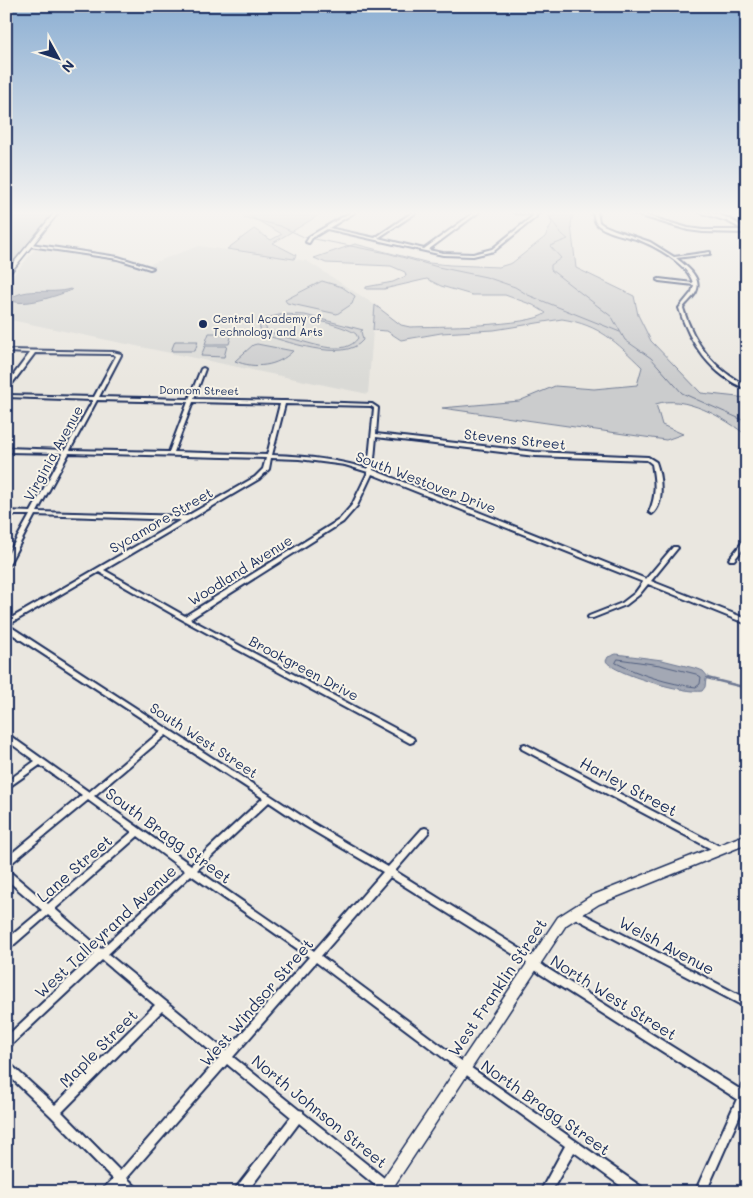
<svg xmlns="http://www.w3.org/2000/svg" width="753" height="1198" font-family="Mali,sans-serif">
<rect width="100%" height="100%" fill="#eae7e0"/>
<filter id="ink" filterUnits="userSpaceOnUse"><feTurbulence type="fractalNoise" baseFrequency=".02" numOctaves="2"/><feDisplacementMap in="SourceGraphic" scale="10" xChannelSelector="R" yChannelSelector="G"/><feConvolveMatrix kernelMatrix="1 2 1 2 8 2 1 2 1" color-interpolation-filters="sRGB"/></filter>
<g filter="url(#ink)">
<!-- built -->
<path fill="#dadad6" d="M199,246L307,261L375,305L368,394L6,319V284L36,248L118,260L142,267Z"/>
<!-- green -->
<g fill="#cbcccd" stroke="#737e96" fill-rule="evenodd">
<path d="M6,212H55L17,260H6Z"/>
<path d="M242,212L306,215L315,212H324L273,243L296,255L294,259L227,249L254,229L271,240L282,234Z"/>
<path d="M548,212H573L571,225L576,268L634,296L638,315L651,341L701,393L747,398V436C726,418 683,394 656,404L662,425L683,434L666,440L442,408L519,401L555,386L594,389L637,385L642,367C616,342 600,325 562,319L494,330L441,333L401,340L387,331L373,330L375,305L401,325L410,327C434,326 531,327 546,313L533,305L505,295H472L441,286L427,279L384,289H366V287L393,282L406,276L405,272L391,266L326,263L314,258L355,244L429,263L450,265L499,267L512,263L545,237L552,223Z"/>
<path d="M322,281L342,287L355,296L352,304L337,314L287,303L285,300Z"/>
<path d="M283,314L305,315L363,330L361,331L363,340C344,364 283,340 258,333L261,331L259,325L267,318ZM282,316C297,315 345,325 356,334L358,338C345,357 314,344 297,340C287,337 275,336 267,330L265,326L270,320Z"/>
<path d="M209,333H232L229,344H205Z"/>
<path d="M175,341H198L195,351H171Z"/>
<path d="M257,344L293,351C277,367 255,369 235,361L253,345Z"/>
<path d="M205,346H227L224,357L201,356Z"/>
</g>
<!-- water -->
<g fill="#a3a8b4" stroke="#6d7892">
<path d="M70,289L72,290C58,295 21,309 9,299C28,286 50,295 70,289Z"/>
<path d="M616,654L662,660L698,669L703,671L709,678L706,679L705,687L702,691C687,694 613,674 606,661L608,657Z"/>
</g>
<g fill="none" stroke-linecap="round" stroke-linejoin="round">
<!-- shore -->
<path stroke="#515f80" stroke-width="1" d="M618,659L660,665L696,674L701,677L700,684L696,687C668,684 641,675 616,663Z"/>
<!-- stream-far1 -->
<g stroke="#6d7892" stroke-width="1">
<path d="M556,212L550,219C558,227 557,231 568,239L550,246L561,258L551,265V270L612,317L625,340L651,358L682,393L747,422"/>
<path d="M243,217L280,226L304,237L387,253L438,267L486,277L515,287L528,295L620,332"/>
<path d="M6,287H11"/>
</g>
<!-- stream -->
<path stroke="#6d7892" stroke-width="2.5" d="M707,678L747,688"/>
<!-- street casing -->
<g stroke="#1b2f5e" stroke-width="4">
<g id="street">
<path d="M351,212H355L329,228L375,238L413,212H417L378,238L424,249L475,212H479L428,250L443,253L473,254L492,249L533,216V214L515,213L513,212H538L540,213L536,214V217L494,251L473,256L443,255L327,229L312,238L309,243L306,242L310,236Z"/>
<path d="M593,212H597L599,222L603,225L615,230L650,242L674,257L710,252V254H709L676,258C686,266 703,278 696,292C693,298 687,302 683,308C693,342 714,370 747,386V389C712,376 689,343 679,308L692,292L694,285L659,281L657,280L659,279L693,283C688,264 654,245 636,239C626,236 603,232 596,223C594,220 594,216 593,212Z"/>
<path d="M628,212H634L688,228L703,230H742C728,219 715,218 699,212C717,212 734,219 747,231V233L703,232L688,230Z"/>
<path d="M31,244L118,257L153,268L150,269L118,259L30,246L29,245Z"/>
<path d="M6,350L113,352L121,354V355L99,397L189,399L201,369L203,368L205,369L194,399L281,401H285L372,404L378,408L376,434L535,452L648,457L656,462C661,476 665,504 652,514L649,512C657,495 655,481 652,464L647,460L535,456L376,437L373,470L646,579L673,547H677L678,548L677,549L651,581L747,619V624L648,584L639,595L626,605L593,618H589L588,617L589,616L622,603L635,593L643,582L372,474L357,506L343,522L190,619L413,738L414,740L413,742L410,743L183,620L99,572L8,625L311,822L388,867L422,829L425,828L428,829L429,831L428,833L395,871L530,955L545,967L741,1090L743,1085L747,1084V1105L745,1104L706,1192H695L737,1099L539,973L524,961L390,877L321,956L467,1065L643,1188L644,1192H629L574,1152L551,1192H540L565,1146L461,1071L316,962L233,1057L299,1110L303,1111V1113L389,1182L390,1186L389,1190L385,1191L381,1190L299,1123L247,1192H235L236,1188L291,1117L227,1064L127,1178L137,1188L138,1192H125L120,1186L115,1192H103L104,1188L113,1179L51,1116L6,1073V1061L9,1063L55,1105L155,1005L102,960L9,1047L6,1049V1037L95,954L48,915L9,949L6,950V940L42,910L6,879V871H9L48,904L132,832L88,800L9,865L6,866V858L82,795L40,765L6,789V782L35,761L6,740V733L89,792L161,731L6,630V621L181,520L35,515L9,564L6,566V558L30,515H6V511L31,512L63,453L6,452V448L65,450L93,400L6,397V395L94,397L116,356L113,354L35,353L8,389H6V385L30,353L6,352ZM97,400L188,402L169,452L70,450ZM193,402L280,404L267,455L174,452ZM285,404L371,406L374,408L368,469C336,459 305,456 272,455ZM69,453L266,458L263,469L255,477L187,516L37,512ZM271,458L299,459L345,465L368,472L352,505L339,520L185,616L104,570L259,479L269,469ZM166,735L263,798L191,865L94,796ZM269,802L305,826L383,872L314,951L197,870ZM138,836L185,871L101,949L55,909ZM191,875L309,957L226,1051L108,954ZM162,1011L219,1058L120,1171L62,1112Z"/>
<path d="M747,538V544L734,560H730L729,559L730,558L745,539Z"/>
<path d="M525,744L723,848L724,850L723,852L720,853L717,852L522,749L521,747L522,745Z"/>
<path d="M574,909L747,999V1008L571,916L570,913L571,910Z"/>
</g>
</g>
<!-- secondary casing -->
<g stroke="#1b2f5e" stroke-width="3">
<g id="secondary">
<path d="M55,212H59L6,278V272Z"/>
<path d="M747,834V844L599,904L566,925L390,1192H374L558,917L591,896Z"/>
</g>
</g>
<!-- street -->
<use href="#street" fill="#f7f3e8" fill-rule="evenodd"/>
<!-- secondary -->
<use href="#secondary" fill="#f7f3e8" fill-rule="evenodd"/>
</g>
</g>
<!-- sky -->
<linearGradient id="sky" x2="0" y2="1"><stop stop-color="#8cafd3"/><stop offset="0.56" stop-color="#f6f4f1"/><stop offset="1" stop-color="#f6f4f1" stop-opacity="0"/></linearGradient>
<rect width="753" height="380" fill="url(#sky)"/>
<!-- markers -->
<circle fill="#1b2f5e" stroke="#f7f3e8" stroke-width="2" cx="203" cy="324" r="5"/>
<g text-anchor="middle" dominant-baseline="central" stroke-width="4" stroke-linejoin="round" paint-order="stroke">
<!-- far-poi labels -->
<g font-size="11" fill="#1b2f5e" stroke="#f7f3e8" text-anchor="start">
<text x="213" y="318">Central Academy of<tspan x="213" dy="13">Technology and Arts</tspan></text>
</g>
<!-- far-street labels -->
<g font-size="11" fill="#1b2f5e" stroke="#f7f3e8">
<text transform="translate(199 390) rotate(1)">Donnom Street</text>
</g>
<!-- street labels -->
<g font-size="14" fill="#1b2f5e" stroke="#f7f3e8">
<text transform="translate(515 439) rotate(6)">Stevens Street</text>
<text transform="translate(53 453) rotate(-61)">Virginia Avenue</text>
<text transform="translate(426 482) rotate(21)">South Westover Drive</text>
<text transform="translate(161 520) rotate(-30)">Sycamore Street</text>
<text transform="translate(240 570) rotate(-32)">Woodland Avenue</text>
<text transform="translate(304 668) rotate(28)">Brookgreen Drive</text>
<text transform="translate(204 740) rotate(33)">South West Street</text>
</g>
<!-- near-street labels -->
<g font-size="16" fill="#1b2f5e" stroke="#f7f3e8">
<text transform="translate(629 786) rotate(28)">Harley Street</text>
<text transform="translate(169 835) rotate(36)">South Bragg Street</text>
<text transform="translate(74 868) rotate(-41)">Lane Street</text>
<text transform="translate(105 931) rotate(-43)">West Talleyrand Avenue</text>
<text transform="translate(667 945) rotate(28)">Welsh Avenue</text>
<text transform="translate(497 987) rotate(-56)">West Franklin Street</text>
<text transform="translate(614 997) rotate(32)">North West Street</text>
<text transform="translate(256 1002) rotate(-49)">West Windsor Street</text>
<text transform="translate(98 1048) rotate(-45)">Maple Street</text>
<text transform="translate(546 1107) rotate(35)">North Bragg Street</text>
<text transform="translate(320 1111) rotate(39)">North Johnson Street</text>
</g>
</g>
<!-- margin -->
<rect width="753" height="1198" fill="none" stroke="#f7f3e8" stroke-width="25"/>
<rect x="12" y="12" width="728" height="1173" fill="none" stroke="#1b2f5e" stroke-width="2" filter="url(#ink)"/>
<!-- north arrow -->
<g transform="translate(58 58) rotate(130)" stroke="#f7f3e8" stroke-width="4" paint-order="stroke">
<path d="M0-4L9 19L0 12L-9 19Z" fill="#1b2f5e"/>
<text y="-8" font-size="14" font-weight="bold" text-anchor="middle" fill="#1b2f5e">N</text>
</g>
</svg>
